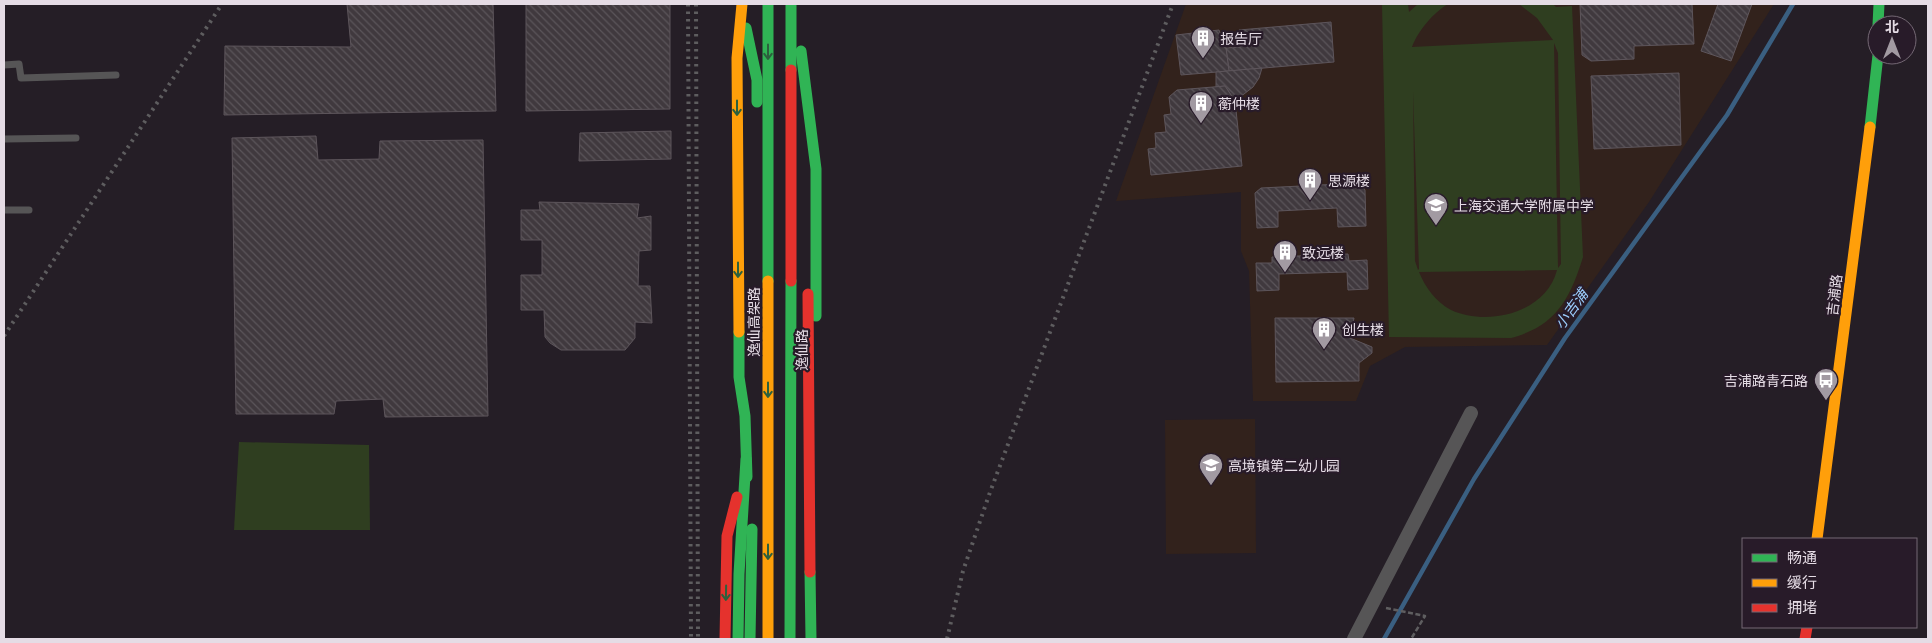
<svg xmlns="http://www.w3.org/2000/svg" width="1932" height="643" font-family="Inter,'Noto Sans SC',sans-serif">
<defs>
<pattern id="building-back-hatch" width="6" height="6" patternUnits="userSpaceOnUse" patternTransform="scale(1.25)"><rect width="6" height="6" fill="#40393e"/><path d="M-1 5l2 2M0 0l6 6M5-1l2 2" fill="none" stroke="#5b555a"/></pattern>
</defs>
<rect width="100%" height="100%" fill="#251e26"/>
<!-- education -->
<g fill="#32221c">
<path d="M1186,4H1774L1649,202L1547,345L1405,347L1370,366L1356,401H1253L1249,271L1241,251V192L1116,201Z"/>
<path d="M1255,419L1256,553L1166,554L1165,420Z"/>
</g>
<!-- green -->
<g fill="#2f3e20" fill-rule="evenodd">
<path d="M1382,4H1408L1409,12L1418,4H1448C1433,13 1418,31 1412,47L1553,40L1537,18L1519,4H1553L1556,7L1572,6L1583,257C1570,299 1556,326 1511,338L1389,337ZM1554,43L1558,53L1561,264L1558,268ZM1413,91L1419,269L1418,270L1415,261ZM1557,270C1546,313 1488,327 1451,310C1436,302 1425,287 1419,272Z"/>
<path d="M239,442L369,445L370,530H234Z"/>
</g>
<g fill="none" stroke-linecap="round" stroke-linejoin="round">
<!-- stream -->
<path stroke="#3a5f81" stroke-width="4.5" d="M1384,639L1474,479L1565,338L1727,115L1793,4"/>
</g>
<!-- building -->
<g fill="url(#building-back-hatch)" stroke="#5d555b">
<path d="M347,4H493L496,111L224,115L225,46L351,47Z"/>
<path d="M526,4H670V109L526,111Z"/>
<path d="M1580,4H1692L1694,44L1634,46V59L1591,61L1582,55Z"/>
<path d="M1718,4H1752L1731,61L1701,51Z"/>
<path d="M1331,22L1334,62L1229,71L1226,48L1241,47L1239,30Z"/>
<path d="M1219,30L1226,48L1229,71L1181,75L1176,35Z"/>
<path d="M1262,68L1259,78L1253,87L1235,101L1225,86L1216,87V72Z"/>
<path d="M1679,73L1681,145L1594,149L1591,76Z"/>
<path d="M1225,86L1235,101L1242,166L1151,175L1148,149L1156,148L1155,133L1166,132L1164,115L1171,114L1169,97L1177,90Z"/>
<path d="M671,131V159L579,161L580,133Z"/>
<path d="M316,136L318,160L379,159L380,141L483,140L488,416L385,417L383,399L336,401L334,414H236L232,138Z"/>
<path d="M1360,183L1365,190L1366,226L1338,227L1337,208L1278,211V227L1257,228L1255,193L1261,188Z"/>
<path d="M539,202L639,204L637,218L651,216V250L639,251L638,286H650L652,323L635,322V338L625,350H561L550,343L545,337L544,310H521V275H542V240H521V210H540Z"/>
<path d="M1348,254L1349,261L1367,260L1368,289L1348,290L1347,272L1279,274V290L1257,291L1256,263H1272V257Z"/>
<path d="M1275,318H1354L1350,338L1372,347V353L1359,363V381L1276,382Z"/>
</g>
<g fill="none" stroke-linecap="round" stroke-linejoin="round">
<!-- path -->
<path stroke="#5f5e60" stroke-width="2.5" stroke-dasharray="5 2.5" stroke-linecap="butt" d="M1386,608L1425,616L1411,639"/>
<!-- lane -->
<g stroke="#565556" stroke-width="7">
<path d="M4,65L19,64L21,78L116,75"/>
<path d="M4,139L76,138"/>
<path d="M4,210H29"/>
</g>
<!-- street -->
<path stroke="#565556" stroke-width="14" d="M1354,639L1471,413"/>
<!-- fast -->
<g stroke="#30b455" stroke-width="11">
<path d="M768,4V281"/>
<path d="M1878,25L1879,4"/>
<path d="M746,28L757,80V102"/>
<path d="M801,51L816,169V316"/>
<path d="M791,70V4"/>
<path d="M1870,127L1878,55"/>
<path d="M739,332V377L745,416L747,477"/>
<path d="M810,572L811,639"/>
<path d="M738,639L739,574L746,459"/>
<path d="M750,639L752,529"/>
<path d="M790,639L791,281"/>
</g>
<!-- slow -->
<g stroke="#ff9f0a" stroke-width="11">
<path d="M768,281V639"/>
<path d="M739,332L737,58L742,4"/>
<path d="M1817,539L1870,127"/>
</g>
<!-- jam -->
<g stroke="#e5322d" stroke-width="11">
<path d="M791,281V70"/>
<path d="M808,294L810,572"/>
<path d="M725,639L727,536L737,497"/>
<path d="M1805,639L1807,627"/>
</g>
<!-- rail -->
<g stroke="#5e5d5f" stroke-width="4" stroke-dasharray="2.5 5" stroke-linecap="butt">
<path d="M688,4L691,639"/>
<path d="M696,4L698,639"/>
<path d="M4,336L222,4"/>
<path d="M947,639L963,571L989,495L1173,4"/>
</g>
</g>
<!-- one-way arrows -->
<defs><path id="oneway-shaft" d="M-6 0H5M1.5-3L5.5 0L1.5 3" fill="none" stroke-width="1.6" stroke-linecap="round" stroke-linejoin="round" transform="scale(1.25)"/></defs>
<g stroke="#2c603d">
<use href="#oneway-shaft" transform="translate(768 52) rotate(90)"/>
<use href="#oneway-shaft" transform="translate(737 108) rotate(90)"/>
<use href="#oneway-shaft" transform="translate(738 270) rotate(90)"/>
<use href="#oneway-shaft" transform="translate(768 390) rotate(90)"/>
<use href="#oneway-shaft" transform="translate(768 552) rotate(90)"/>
<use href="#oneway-shaft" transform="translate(726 593) rotate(91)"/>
</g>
<!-- icons -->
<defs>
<g id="building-pin" transform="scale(1.25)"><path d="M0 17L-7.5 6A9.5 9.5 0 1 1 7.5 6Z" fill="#a29aa2" stroke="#281b29"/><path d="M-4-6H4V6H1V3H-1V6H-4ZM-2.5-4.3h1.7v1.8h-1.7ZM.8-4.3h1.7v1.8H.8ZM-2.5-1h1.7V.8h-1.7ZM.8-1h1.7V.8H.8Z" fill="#fff"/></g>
<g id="school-pin" transform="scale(1.25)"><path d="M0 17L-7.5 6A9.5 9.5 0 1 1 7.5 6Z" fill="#a29aa2" stroke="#281b29"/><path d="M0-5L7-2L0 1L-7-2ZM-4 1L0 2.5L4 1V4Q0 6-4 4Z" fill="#fff"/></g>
<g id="bus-pin" transform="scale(1.25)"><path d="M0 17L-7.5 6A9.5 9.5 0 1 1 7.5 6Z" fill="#a29aa2" stroke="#281b29"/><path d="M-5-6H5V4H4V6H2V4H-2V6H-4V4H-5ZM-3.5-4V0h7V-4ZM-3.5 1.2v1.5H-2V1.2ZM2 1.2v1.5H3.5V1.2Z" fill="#fff"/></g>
</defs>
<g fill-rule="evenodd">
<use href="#building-pin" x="1203" y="38"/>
<use href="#building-pin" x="1201" y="103"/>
<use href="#building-pin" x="1310" y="180"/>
<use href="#school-pin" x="1436" y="205"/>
<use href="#building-pin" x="1285" y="252"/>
<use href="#building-pin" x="1324" y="329"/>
<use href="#bus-pin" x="1826" y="380"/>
<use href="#school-pin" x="1211" y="465"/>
</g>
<g text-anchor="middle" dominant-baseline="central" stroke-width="4.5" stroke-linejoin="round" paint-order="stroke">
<!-- poi labels -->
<g font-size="14" fill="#e5dce5" stroke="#281b29" text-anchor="start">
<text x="1220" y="38">报告厅</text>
<text x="1218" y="103">蘅仲楼</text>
<text x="1328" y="180">思源楼</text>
<text x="1454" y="205">上海交通大学附属中学</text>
<text x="1302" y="252">致远楼</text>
<text x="1342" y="329">创生楼</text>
<text x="1808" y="380" text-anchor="end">吉浦路青石路</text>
<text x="1228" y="465">高境镇第二幼儿园</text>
</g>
<!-- street labels -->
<g font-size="14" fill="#e5dce5" stroke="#281b29">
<text transform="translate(1834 295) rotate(-83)">吉浦路</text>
<text transform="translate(753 322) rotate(-90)">逸仙高架路</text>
<text transform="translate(801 350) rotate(-90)">逸仙路</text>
</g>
<!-- water labels -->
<g font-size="15" font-style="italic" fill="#9bcdfc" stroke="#281b29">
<text transform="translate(1571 309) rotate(-54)">小吉浦</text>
</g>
</g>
<!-- border -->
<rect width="1932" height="643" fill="none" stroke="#e5dce5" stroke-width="10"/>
<!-- legend -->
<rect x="1742" y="538" width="175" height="90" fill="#281b29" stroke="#746874"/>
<rect x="1752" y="554" width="25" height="8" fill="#30b455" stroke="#746874"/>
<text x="1787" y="563" font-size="15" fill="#e5dce5">畅通</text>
<rect x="1752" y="579" width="25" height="8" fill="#ff9f0a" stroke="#746874"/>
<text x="1787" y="588" font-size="15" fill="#e5dce5">缓行</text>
<rect x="1752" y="604" width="25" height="8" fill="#e5322d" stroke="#746874"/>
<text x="1787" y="613" font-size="15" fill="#e5dce5">拥堵</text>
<!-- north arrow -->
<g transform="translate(1892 40)"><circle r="24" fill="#281b29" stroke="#746874"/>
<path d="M0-4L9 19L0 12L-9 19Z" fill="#a29aa2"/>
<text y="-8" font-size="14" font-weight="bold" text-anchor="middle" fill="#e5dce5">北</text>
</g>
</svg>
